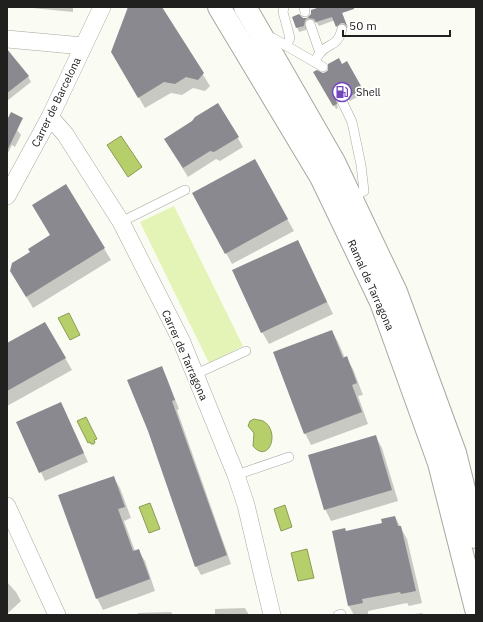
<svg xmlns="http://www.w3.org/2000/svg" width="483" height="622" font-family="'IBM Plex Sans',sans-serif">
<rect width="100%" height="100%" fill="#fafcf4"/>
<!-- green -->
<path fill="#e3f4b6" d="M174,206L243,346L209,363L140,222Z"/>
<!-- water -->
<g fill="#b7cf6b" stroke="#8a9b54">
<path d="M121,136L142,167L128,177L107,145Z"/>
<path d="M69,313L80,335L70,340L58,318Z"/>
<path d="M86,417L97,439L94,440L95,442L94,444H91L90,442L88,443L77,421Z"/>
<path d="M254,419C257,420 261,420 263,421C281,431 269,465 253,446L254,433L248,426L250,421Z"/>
<path d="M150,503L160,529L149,533L139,507Z"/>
<path d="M285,505L292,527L281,531L274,509Z"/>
<path d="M307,549L314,578L298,581L291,553Z"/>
</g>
<!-- shadow -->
<g fill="#0003">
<path d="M22,7H73V12Z"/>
<path d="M130,7H161L210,86L205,91L193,88L182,95L171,93L145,108L112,52Z"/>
<path d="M324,7H340L348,28L344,27L339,31L335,20L319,26L317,23L311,22L307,25L306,30L299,32L293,17L307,19Z"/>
<path d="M7,62L28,76L31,82L7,101Z"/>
<path d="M347,63L362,90L357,92L359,96L350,101L346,98L341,99L337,104L338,108L336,109L315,73L322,74Z"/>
<path d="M218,104L243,147L220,161L216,159L188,177L165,140Z"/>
<path d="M7,125L17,130L21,135L15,147L12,145L7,155Z"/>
<path d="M261,172L294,231L232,264L226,253Z"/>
<path d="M66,186L111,260L33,308L18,283L51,235Z"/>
<path d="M304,253L333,314L269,344L262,332Z"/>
<path d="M45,323L72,370L7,406V344Z"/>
<path d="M332,331L338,342L345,358H346L353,369L363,395L358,396L368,424L311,445L305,433Z"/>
<path d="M161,368L166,376L179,409L177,410L231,564L201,575L196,566Z"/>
<path d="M65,412L88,462L45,481L18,423Z"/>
<path d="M376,437L382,448L398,501L331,521L325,509Z"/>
<path d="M113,477L120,488L131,518L124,521L135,551L138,550L145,561L155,591L103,610L97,598Z"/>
<path d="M395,517L407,539L422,603L409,606L407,603L368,611V615H354L349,606L333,531L346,532L383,524Z"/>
<path d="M7,582L16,592L21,601L7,614Z"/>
<path d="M245,608L249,615H215V609Z"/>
<path d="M171,612L173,615H138V613Z"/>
<path d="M422,613L424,615H408Z"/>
</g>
<!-- building -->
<g fill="#8b8990">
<path d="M128,7H162L204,73L198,80L186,77L175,84L164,82L138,98L111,52Z"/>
<path d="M320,7H354V9L342,13L347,26L344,23H341L336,27L332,17L316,22L314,19L308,18L305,20L304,26L296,28L292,17L299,14L303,18H307L311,14V10Z"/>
<path d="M7,49L29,76L7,93Z"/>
<path d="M339,58L342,64L347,61L361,86L356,89L358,92L347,98L343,95L339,96L336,100L337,104L333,106L313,72L317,70L323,73L326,72L328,70V64Z"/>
<path d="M218,103L239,137L214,152L210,151L183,168L164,139L192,121L195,117Z"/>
<path d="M11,112L23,118L7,151V120Z"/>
<path d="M255,159L288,219L225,254L192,193Z"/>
<path d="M66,184L105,248L26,297L10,271L12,263L30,252L28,249L50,235L32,205Z"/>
<path d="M298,240L327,302L261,333L232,270Z"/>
<path d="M45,322L66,358L7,391V343Z"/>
<path d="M332,330L343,358L347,356L357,383L352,385L362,412L304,434L273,352Z"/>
<path d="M162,366L175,400L172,401L227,555L195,567L148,431L127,380Z"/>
<path d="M61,402L84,453L39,473L16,422Z"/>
<path d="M376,435L392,490L324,510L308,455Z"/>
<path d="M114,476L125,507L118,509L133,551L139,549L150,579L96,599L58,495Z"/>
<path d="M395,516L398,526H401L416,591L401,594L400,592L362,599L363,603L348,606L332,531L345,528L346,531L382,523L381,519Z"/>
</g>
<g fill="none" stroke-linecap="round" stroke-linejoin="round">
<!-- lane casing -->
<g stroke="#a6a8a1" stroke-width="10">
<g id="lane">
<path d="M284,7L283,12L290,38L286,46"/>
<path d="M304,7L305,12"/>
<path d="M310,24L320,53"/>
<path d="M266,36L273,38L323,67"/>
<path d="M315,62C316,59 318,55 320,53C329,42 337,48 342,29"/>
<path d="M342,101L352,122L361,165L364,191L351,198"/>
<path d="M121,222L185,190"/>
<path d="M196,374L246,351"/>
<path d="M236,475L289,457"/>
<path d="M338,615L341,614"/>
</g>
</g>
<!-- street casing -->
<g stroke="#a6a8a1" stroke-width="18">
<g id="street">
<path d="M7,39L83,46"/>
<path d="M50,117L65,134L121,222L181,340L236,475L246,505L272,615"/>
<path d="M7,196L50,117L102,7"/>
<path d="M7,506L57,615"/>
</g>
</g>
<!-- primary casing -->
<g stroke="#a6a8a1" stroke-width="24">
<g id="primary">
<path d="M219,7L321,177L381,302L439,463L476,609"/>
<path d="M245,7L334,162L396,292L455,453L476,537"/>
</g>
</g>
<!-- lane -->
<use href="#lane" stroke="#fff" stroke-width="9"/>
<!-- street -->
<use href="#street" stroke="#fff" stroke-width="17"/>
<!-- primary -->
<use href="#primary" stroke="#fff" stroke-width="22"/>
</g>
<!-- icons -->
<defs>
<g id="fuel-ring" transform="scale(1)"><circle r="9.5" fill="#fff" stroke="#7346be" stroke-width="1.5"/><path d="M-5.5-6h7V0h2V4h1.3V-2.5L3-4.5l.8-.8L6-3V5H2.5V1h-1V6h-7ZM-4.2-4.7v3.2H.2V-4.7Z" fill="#7346be"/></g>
</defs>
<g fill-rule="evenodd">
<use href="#fuel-ring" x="342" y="92"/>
</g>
<g text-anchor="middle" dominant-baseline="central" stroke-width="3.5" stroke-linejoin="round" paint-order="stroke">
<!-- poi labels -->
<g font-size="11" fill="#20211f" stroke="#fff" text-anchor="start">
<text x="356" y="92">Shell</text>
</g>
<!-- street labels -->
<g font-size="11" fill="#20211f" stroke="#fff">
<text transform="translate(56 102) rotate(-64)">Carrer de Barcelona</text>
<text transform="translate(371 285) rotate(66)">Ramal de Tarragona</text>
<text transform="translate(185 355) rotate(66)">Carrer de Tarragona</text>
</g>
</g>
<!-- border -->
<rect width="483" height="622" fill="none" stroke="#20211f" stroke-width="16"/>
<!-- scale -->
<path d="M343 30v6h107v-6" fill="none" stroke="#20211f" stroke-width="2"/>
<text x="349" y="30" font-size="12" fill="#20211f" stroke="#ffffff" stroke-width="3" paint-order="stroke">50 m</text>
</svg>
